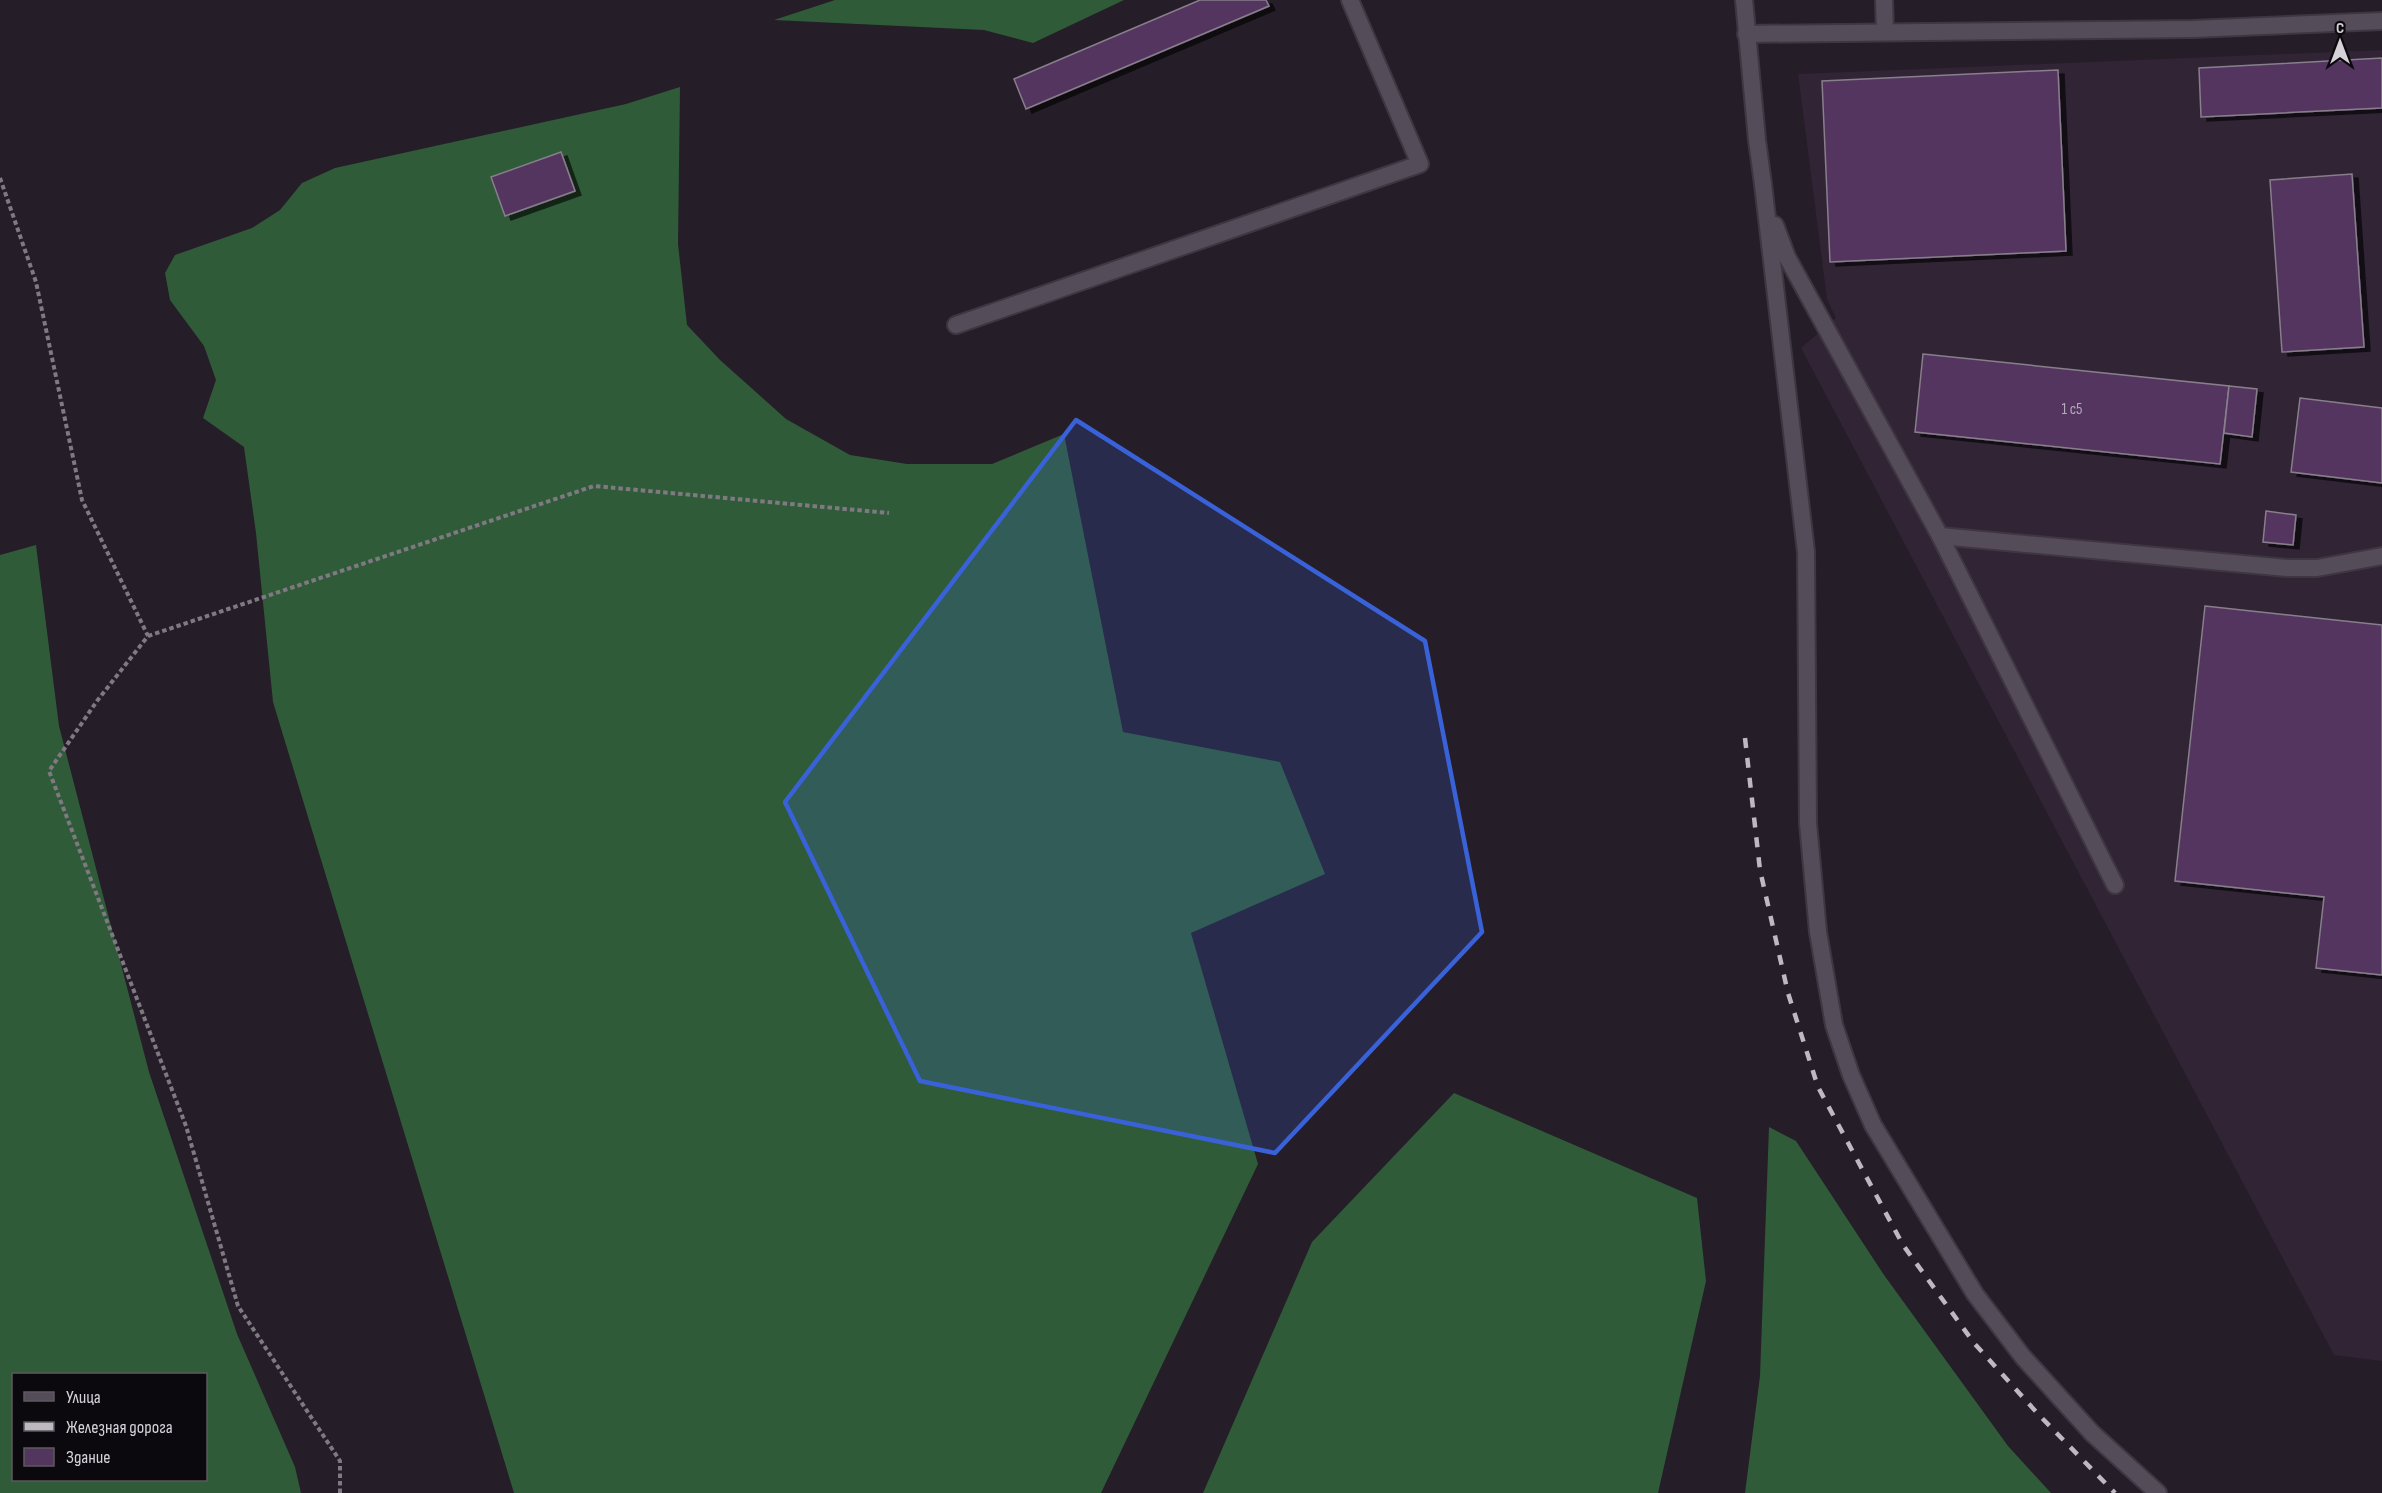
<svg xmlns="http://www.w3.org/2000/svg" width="2382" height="1493" font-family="'Sofia Sans Condensed',sans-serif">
<defs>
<filter id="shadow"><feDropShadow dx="6" dy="4" stdDeviation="0" flood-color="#0009"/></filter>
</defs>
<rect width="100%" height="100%" fill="#251d28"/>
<!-- built -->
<path fill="#302435" d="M2382,50V1361L2334,1355L1801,348L1836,318L1827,299L1798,74Z"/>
<!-- forest -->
<g fill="#305b39" fill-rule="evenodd">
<path d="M835,0H1124L1033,43L984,30L774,20Z"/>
<path d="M680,87L678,244L687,325L720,360L786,419L850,455L907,464H992L1064,434L1123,732L1280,762L1325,874L1191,933L1258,1164L1101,1493H514L273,702L256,533L244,447L203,418L216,380L204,346L170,300L165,273L175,255L252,228L280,210L302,183L335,168L626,104Z"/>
<path d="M36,545L59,726L149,1072L237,1334L295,1467L301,1493H0V555ZM14,1374H206V1480H14Z"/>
<path d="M1454,1093L1697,1198L1706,1281L1658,1493H1203L1312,1242Z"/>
<path d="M1769,1127L1796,1141L1884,1275L2008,1446L2051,1493H1745L1760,1376Z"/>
</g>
<!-- building -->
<g fill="#53365e" stroke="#887e8c" stroke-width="1.5" filter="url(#shadow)">
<path d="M1200,0H1266L1269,6L1026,109L1014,79Z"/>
<path d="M2382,58V108L2201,117L2199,68Z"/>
<path d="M2058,70L2066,251L1830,262L1822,81Z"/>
<path d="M561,152L575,191L505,216L491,177Z"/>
<path d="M2352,174L2364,347L2282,352L2270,180Z"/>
<path d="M1923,354L2229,386L2220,464L1915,432Z"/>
<path d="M2229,386L2257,389L2252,437L2224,433Z"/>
<path d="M2300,398L2382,408V483L2291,472Z"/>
<path d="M2266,511L2296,515L2293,545L2263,542Z"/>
<path d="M2205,606L2382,625V975L2316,968L2324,897L2175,881Z"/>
</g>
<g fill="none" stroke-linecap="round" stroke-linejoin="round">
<!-- service casing -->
<g stroke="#3e3741" stroke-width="20">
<g id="service">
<path d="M1884,0L1885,32"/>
<path d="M1746,34L2193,29L2382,21"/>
<path d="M1763,184L1806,552L1808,823L1818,932L1834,1025L1851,1075L1873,1125L1975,1294L2023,1357L2092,1433L2158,1493"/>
<path d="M1775,225L1787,257L1940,536L2115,885"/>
<path d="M956,325L1420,164L1350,0"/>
<path d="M1940,536L2287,568H2317L2382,556"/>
</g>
</g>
<!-- minor casing -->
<g stroke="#3e3741" stroke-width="20">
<path id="minor" d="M1744,0L1757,140L1763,184"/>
</g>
<!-- path -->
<g stroke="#7f7982" stroke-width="4" stroke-dasharray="4.5 3" stroke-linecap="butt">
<path d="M0,178L36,282L82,500L148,636L97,701L49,771L186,1126L238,1306L340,1461V1493"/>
<path d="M148,636L594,486L889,513"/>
</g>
<!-- service -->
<use href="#service" stroke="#554c59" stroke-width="16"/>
<!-- minor -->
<use href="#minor" stroke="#554c59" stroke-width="16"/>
<!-- rail -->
<path stroke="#beb8c0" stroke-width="4.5" stroke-dasharray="10 10" stroke-linecap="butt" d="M1745,738L1760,870L1788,993L1818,1087L1903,1245L1974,1343L2039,1415L2115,1493"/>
</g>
<!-- marked area -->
<path fill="#3962d8" fill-opacity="0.2" stroke="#3962d8" stroke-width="4.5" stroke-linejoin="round" d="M1076,420L1425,641L1482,932L1275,1153L920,1081L785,802Z"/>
<g text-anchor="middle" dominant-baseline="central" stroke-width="4.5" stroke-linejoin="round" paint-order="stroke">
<!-- number labels -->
<g font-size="16" fill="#b5aaba">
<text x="2072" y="409">1 с5</text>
</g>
</g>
<!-- legend -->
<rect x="12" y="1373" width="195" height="108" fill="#0c090e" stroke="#5d595f" stroke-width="1.5"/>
<rect x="24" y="1392" width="30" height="9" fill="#554c59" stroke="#5d595f" stroke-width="1.5"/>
<text x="66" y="1403" font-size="18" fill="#d6d1d8">Улица</text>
<rect x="24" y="1422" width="30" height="9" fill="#beb8c0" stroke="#5d595f" stroke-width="1.5"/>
<text x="66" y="1433" font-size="18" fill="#d6d1d8">Железная дорога</text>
<rect x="24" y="1448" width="30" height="18" fill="#53365e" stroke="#5d595f" stroke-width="1.5"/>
<text x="66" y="1463" font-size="18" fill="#d6d1d8">Здание</text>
<!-- north arrow -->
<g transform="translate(2340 42)" stroke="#0c090e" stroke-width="4.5" paint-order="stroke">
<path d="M0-4.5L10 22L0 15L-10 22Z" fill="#d6d1d8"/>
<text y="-9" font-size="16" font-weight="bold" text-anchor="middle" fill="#d6d1d8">С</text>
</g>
</svg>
